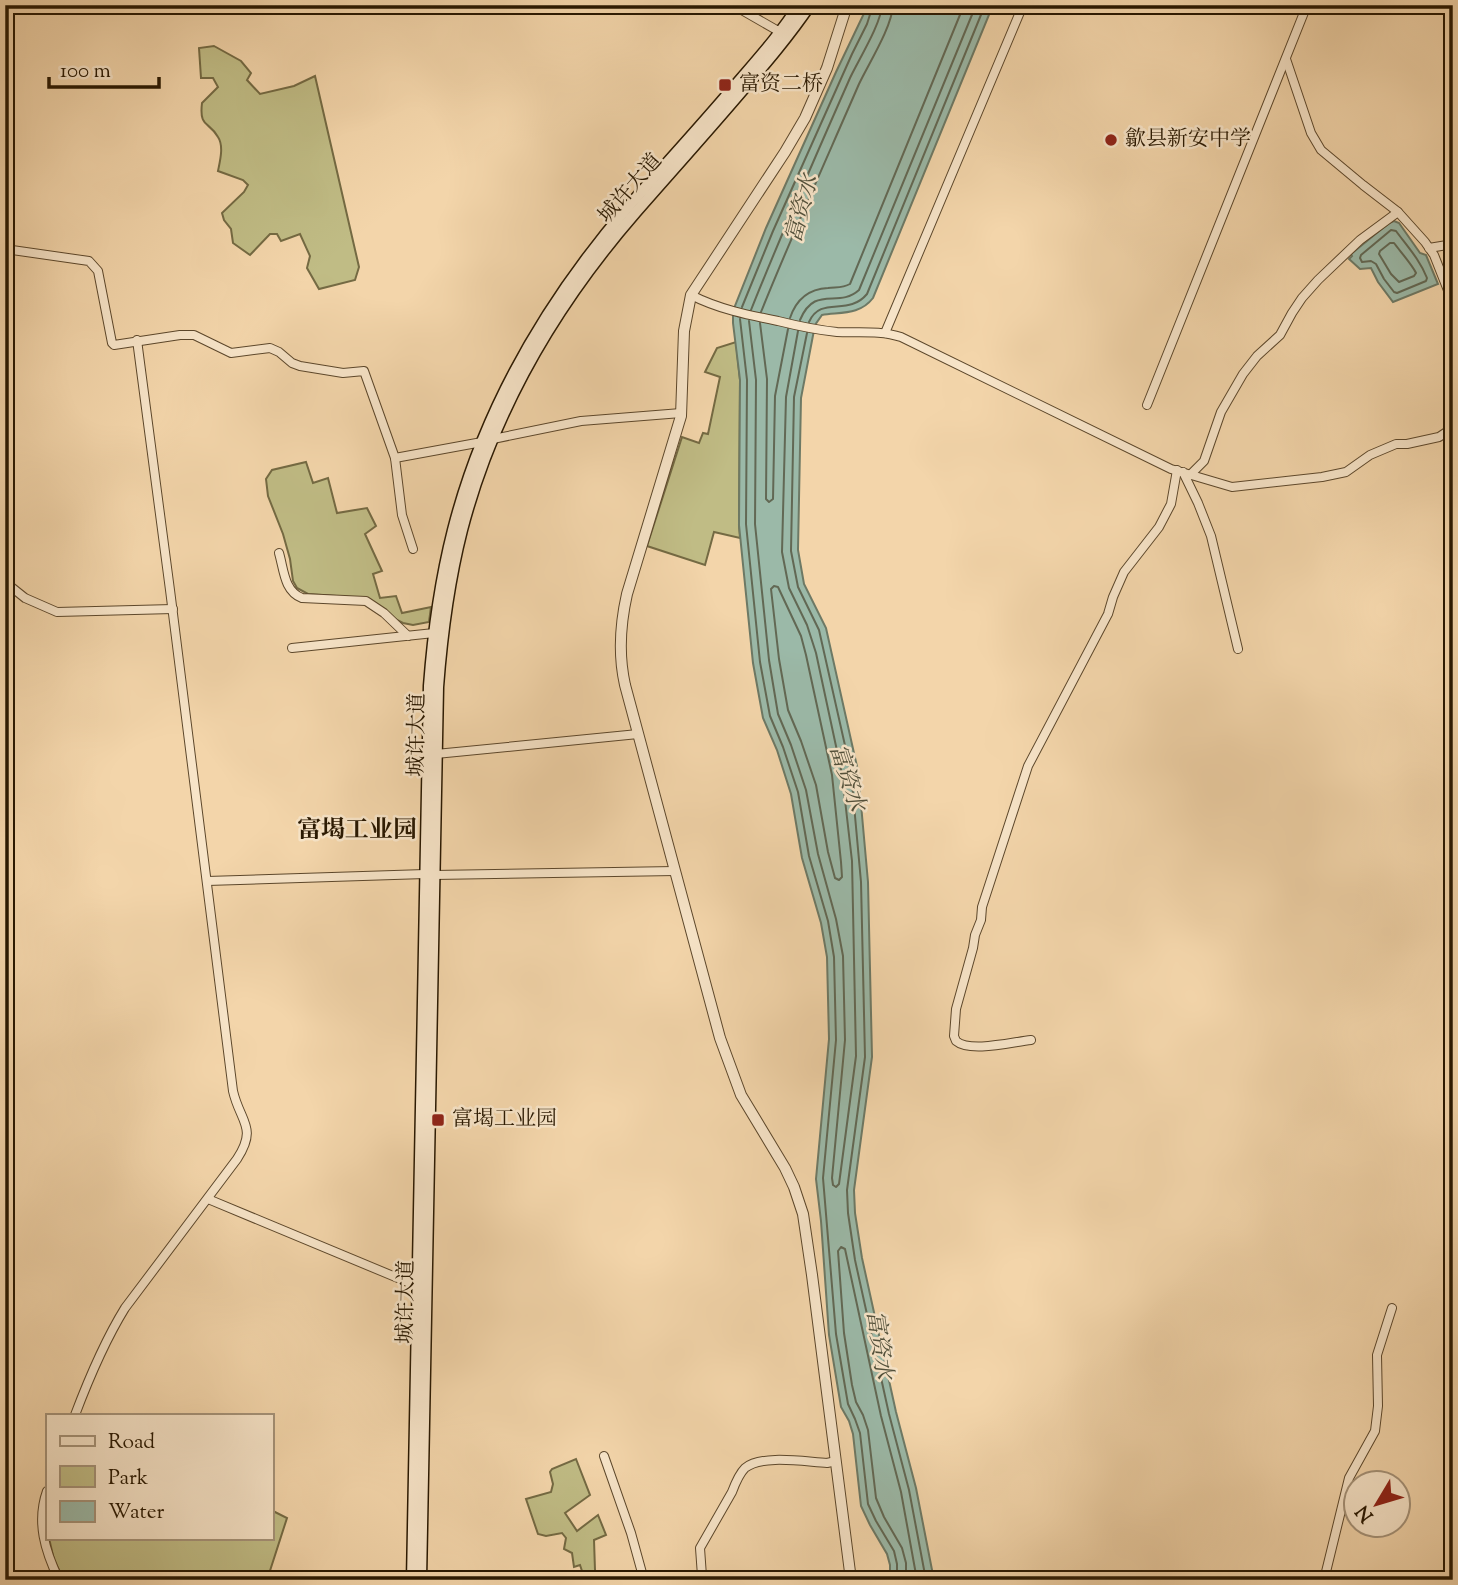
<svg xmlns="http://www.w3.org/2000/svg" width="1458" height="1585" font-family="'Sorts Mill Goudy','Noto Serif SC',serif">
<rect width="100%" height="100%" fill="#f3d5aa"/>
<filter id="stains"><feTurbulence type="fractalNoise" baseFrequency=".00286" numOctaves="4"/><feColorMatrix values="0 0 0 0 .2 0 0 0 0 .09 0 0 0 0 .02 0 0 0 .5 -.17"/></filter>
<radialGradient id="worn" r=".72"><stop offset=".6" stop-color="#630" stop-opacity="0"/><stop offset="1" stop-color="#630" stop-opacity=".3"/></radialGradient>
<!-- green -->
<g fill="#c0bc85" stroke="#746a43" stroke-width="2">
<path d="M214,46L241,61L251,73L247,80L260,94L294,86L315,76L359,267L355,280L319,289L307,268L310,256L300,234L281,241L277,234H270L250,255L233,243L231,229L224,220L222,213L244,192L248,185L243,180L218,171C220,161 224,146 218,137C209,121 199,128 202,103L218,87L213,78H201L199,48Z"/>
<path d="M736,342L740,380L739,525L740,538L714,532L705,565L647,546L682,437L699,443L703,433L708,434L720,377L705,372L717,348Z"/>
<path d="M306,462L313,483L328,478L337,513L367,508L376,526L365,534L382,571L373,574L380,598L396,596L402,613L431,607L429,622L413,625L403,623L391,617L364,598L308,594L297,588L293,581L290,559L283,534L268,496L266,479L272,470Z"/>
<path d="M576,1459L590,1495L565,1513L577,1531L598,1515L606,1535L594,1540L595,1570L597,1577L609,1575L611,1580H585L580,1565L574,1567L572,1553L564,1549L566,1538L562,1533L546,1536L538,1534L526,1499L551,1492L553,1484L550,1472L552,1469Z"/>
<path d="M271,1510L287,1518L267,1580H64L54,1560L49,1538H271Z"/>
</g>
<!-- water -->
<g fill="#9bb9a8" stroke="#6d7965" stroke-width="2">
<path d="M868,5H993L873,298C860,315 841,312 822,315L815,325L801,398L798,550L804,584L826,628L858,771L868,882L872,1057L854,1190L855,1213L862,1258L896,1412L916,1488L934,1580H890V1565L887,1554L870,1525L861,1506L853,1434L849,1421L841,1407L829,1335L821,1221L816,1179L829,1039L827,957L821,923L802,858L791,794L777,750L763,718L753,663L739,525L740,380L733,323V311L766,228L836,72Z"/>
<path d="M1394,221L1399,223L1420,253L1426,255L1438,284L1393,302L1378,282L1371,268L1360,269L1349,259L1352,256L1351,254L1389,223Z"/>
</g>
<g fill="none" stroke-linecap="round" stroke-linejoin="round">
<!-- shore -->
<g stroke="#626854" stroke-width="2">
<path d="M1391,230L1396,231C1407,246 1420,260 1427,278L1426,281L1397,293L1394,292L1384,279L1376,264L1371,261L1362,262L1360,258L1361,255Z"/>
<path d="M1390,243H1394C1400,251 1413,266 1416,273L1414,276L1399,282L1391,274L1379,254L1380,251Z"/>
<path d="M742,307L773,231L852,54L867,24L873,5"/>
<path d="M751,310C782,232 816,155 850,78C859,59 881,24 882,5"/>
<path d="M761,312C792,235 826,160 859,84C869,63 892,27 893,5"/>
<path d="M790,318C796,300 808,289 828,288C837,287 843,288 850,284L964,5"/>
<path d="M740,319L747,380L746,524L760,662L770,716L783,747L798,792L809,856L828,921L834,957L836,1040L823,1178L836,1334L848,1404L855,1419L860,1433L868,1504L876,1521L894,1551L897,1564V1580"/>
<path d="M800,320C815,284 838,309 859,290L976,5"/>
<path d="M749,321L756,380L755,524L769,660L778,714L791,745L806,790L818,854L836,919L843,956L845,1040L832,1178L833,1185L836,1187L839,1184L856,1056L852,861L842,774L816,653L807,625L789,588L782,552L786,397L798,331"/>
<path d="M809,322C821,295 848,317 867,294L985,5"/>
<path d="M760,323L767,379L766,499L769,502L773,499L775,396L788,329"/>
<path d="M807,333L794,397L791,551L798,587L819,630L851,772L861,882L865,1057L847,1190L848,1213L855,1260L889,1414L909,1490L926,1580"/>
<path d="M774,586L778,587L801,636L806,655L832,775L841,862L842,877L839,880L835,878L828,852L816,785L801,741L788,710L779,659L771,589Z"/>
<path d="M906,1580V1563L902,1548L884,1517L876,1498L868,1430L863,1415L856,1402L852,1385L844,1333L838,1251L841,1247L845,1249L881,1416L901,1492L917,1580"/>
</g>
<!-- minor casing -->
<g stroke="#5c472b" stroke-width="10">
<g id="minor">
<path d="M733,5L780,32"/>
<path d="M1286,59L1311,133L1321,150L1363,185L1398,212L1425,242L1434,255L1453,303"/>
<path d="M1429,248L1453,244"/>
<path d="M5,249L89,261L98,271L112,343L114,345L180,335H194L231,353L270,348L279,352L292,363L300,366L343,373L364,371L395,458L402,515L413,549"/>
<path d="M691,295C718,309 748,315 778,321C798,326 817,330 837,332C858,333 880,330 901,337L1171,469L1232,487L1322,477L1346,472L1370,455L1396,444H1407L1439,437L1448,431L1453,430"/>
<path d="M885,333L1023,5"/>
<path d="M1147,405L1307,5"/>
<path d="M493,439L581,421L681,413"/>
<path d="M395,458L482,442"/>
<path d="M1183,472L1198,503L1211,536L1238,649"/>
<path d="M1190,475L1204,461L1221,412L1243,374L1257,356L1280,335L1292,313L1302,298L1318,280L1360,240L1398,212"/>
<path d="M279,553C284,570 284,591 302,598L366,601L384,613L408,636"/>
<path d="M5,582L25,598L57,612L173,609"/>
<path d="M292,648L434,633"/>
<path d="M436,754L638,734"/>
<path d="M434,875L675,871"/>
<path d="M207,881L425,874"/>
<path d="M1031,1040C1012,1042 970,1053 956,1041L954,1036L956,1009L973,948L975,935L981,920L982,907L1028,766L1108,614L1113,597L1124,572L1159,527L1171,504L1177,470"/>
<path d="M208,1199L417,1286"/>
<path d="M75,1415C89,1378 104,1342 125,1308L237,1159C258,1127 240,1122 233,1091L170,590L137,340"/>
<path d="M604,1456L631,1533L644,1580"/>
<path d="M47,1491C36,1522 45,1551 59,1580"/>
<path d="M692,1580L702,1576L700,1548L732,1492C735,1484 739,1474 745,1468C762,1454 806,1462 827,1463L836,1461"/>
<path d="M1324,1580L1349,1478L1375,1431L1378,1406L1377,1355L1392,1308"/>
</g>
</g>
<!-- tertiary casing -->
<g stroke="#5c472b" stroke-width="12">
<path id="tertiary" d="M847,5L827,68L805,118L785,152L691,295L684,331L681,416L627,594C620,625 618,654 625,685L720,1038L741,1095L785,1168L794,1187L803,1214L812,1275L851,1580"/>
</g>
<!-- secondary casing -->
<g stroke="#291801" stroke-width="13">
<g id="secondary">
<path d="M412,1580L429,686C433,633 440,581 453,530C484,409 548,300 628,207C663,167 699,128 733,88C756,61 780,35 799,5"/>
<path d="M421,1580L438,687C442,634 449,581 462,530C493,411 556,304 636,212C671,172 706,133 741,92C765,64 789,36 810,5"/>
</g>
</g>
<!-- minor -->
<use href="#minor" stroke="#f7e4c8" stroke-width="8"/>
<!-- tertiary -->
<use href="#tertiary" stroke="#f7e4c8" stroke-width="10"/>
<!-- secondary -->
<use href="#secondary" stroke="#f7e4c8" stroke-width="10"/>
</g>
<!-- markers -->
<g fill="#8f2418" stroke="#f7e4c8" stroke-width="2.5">
<rect x="718" y="78" width="14" height="14" rx="3.5"/>
<circle cx="1111" cy="140" r="7"/>
<rect x="431" y="1113" width="14" height="14" rx="3.5"/>
</g>
<g text-anchor="middle" dominant-baseline="central" stroke-width="5" stroke-linejoin="round" paint-order="stroke">
<!-- poi labels -->
<g font-size="21" fill="#291801" stroke="#f7e4c8" text-anchor="start">
<text x="739" y="85">富资二桥</text>
<text x="1125" y="140">歙县新安中学</text>
<text x="452" y="1120">富堨工业园</text>
</g>
<!-- street labels -->
<g font-size="21" fill="#291801" stroke="#f7e4c8">
<text transform="translate(631 189) rotate(-49)">城许大道</text>
<text transform="translate(418 735) rotate(-89)">城许大道</text>
<text transform="translate(407 1302) rotate(-89)">城许大道</text>
</g>
<!-- water labels -->
<g font-size="23" font-style="italic" fill="#51503b" stroke="#f7e4c8">
<text transform="translate(803 209) rotate(-75)">富资水</text>
<text transform="translate(846 778) rotate(72)">富资水</text>
<text transform="translate(878 1345) rotate(82)">富资水</text>
</g>
<!-- quarter labels -->
<g font-size="24" font-weight="bold" fill="#291801" stroke="#f7e4c8">
<text x="357" y="831">富堨工业园</text>
</g>
</g>
<!-- margin -->
<rect width="1458" height="1585" fill="none" stroke="#f3d5aa" stroke-width="28"/>
<rect x="7" y="7" width="1444" height="1571" fill="none" stroke="#291801" stroke-width="3.5"/>
<rect x="14" y="14" width="1430" height="1557" fill="none" stroke="#291801" stroke-width="2"/>
<!-- legend -->
<rect x="46" y="1414" width="228" height="126" fill="#f7e4c8" stroke="#a59278" stroke-width="2"/>
<rect x="60" y="1436" width="35" height="10" fill="#f7e4c8" stroke="#a59278" stroke-width="2"/>
<text x="108" y="1448" font-size="21" fill="#291801">Road</text>
<rect x="60" y="1466" width="35" height="21" fill="#c0bc85" stroke="#a59278" stroke-width="2"/>
<text x="108" y="1484" font-size="21" fill="#291801">Park</text>
<rect x="60" y="1501" width="35" height="21" fill="#9bb9a8" stroke="#a59278" stroke-width="2"/>
<text x="108" y="1518" font-size="21" fill="#291801">Water</text>
<!-- north arrow -->
<g transform="translate(1377 1504) rotate(232)"><circle r="33" fill="#f7e4c8" stroke="#a59278" stroke-width="2"/>
<path d="M0-5L12 26L0 18L-12 26Z" fill="#8f2418"/>
<text y="-10" font-size="19" font-weight="bold" text-anchor="middle" fill="#291801">N</text>
</g>
<!-- scale -->
<path d="M49 77v10h110v-10" fill="none" stroke="#291801" stroke-width="3.5"/>
<text x="60" y="77" font-size="21" fill="#291801" stroke="#f7e4c8" stroke-width="5" paint-order="stroke">100 m</text>
<rect width="100%" height="100%" filter="url(#stains)"/>
<rect width="100%" height="100%" fill="url(#worn)"/>
</svg>
